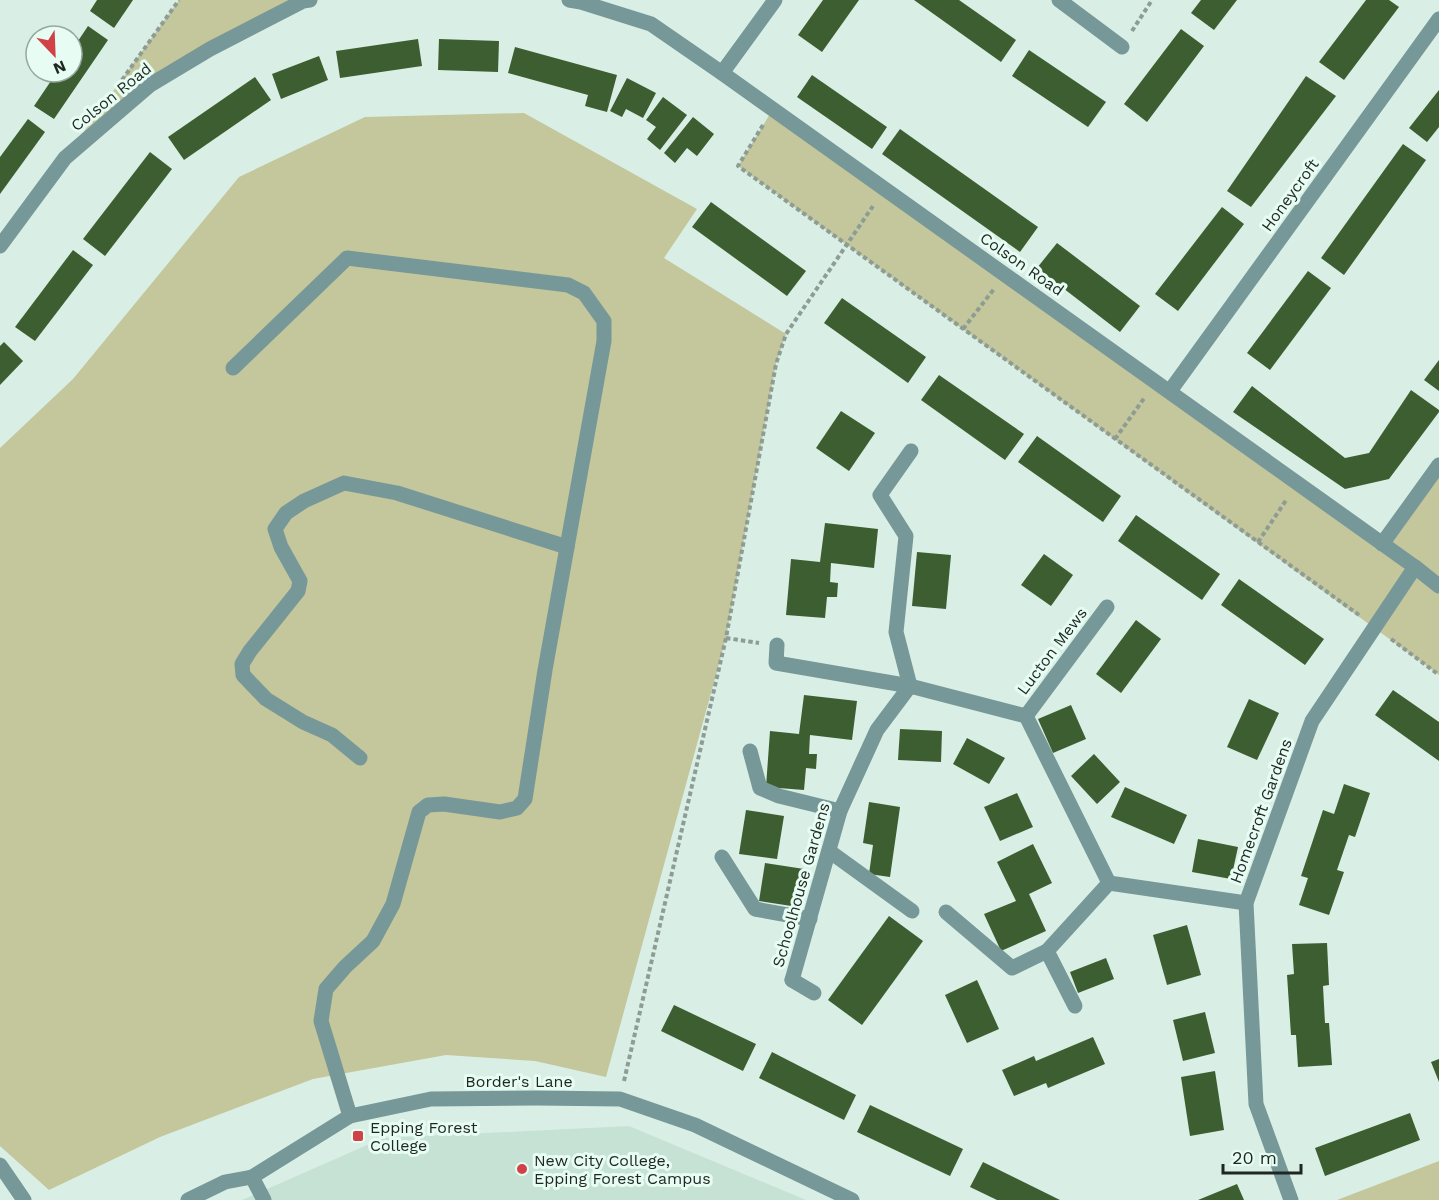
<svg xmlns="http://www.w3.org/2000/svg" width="1439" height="1200" font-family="'Work Sans',sans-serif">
<rect width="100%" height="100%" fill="#d9efe5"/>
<!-- built -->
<path fill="#c6e2d5" d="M629,1126L806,1200H242L383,1138Z"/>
<!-- green -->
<g fill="#c4c69b">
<path d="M179,0H310L210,49L65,158Z"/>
<path d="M773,109L1382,543L1439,465V675L738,166Z"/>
<path d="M524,113L697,209L664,258L786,334L776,364L726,638L606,1077L535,1061L446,1055L313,1079L160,1137L49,1190L0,1146V448L73,379L239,177L365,117Z"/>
<path d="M1439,1161V1200H1337Z"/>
</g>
<!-- building -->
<g fill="#3c5e30">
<path d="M97,0H133L114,28L90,11Z"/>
<path d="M823,0H859L822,52L798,35Z"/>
<path d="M914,0H959L1016,40L1001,62Z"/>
<path d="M1201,0H1237L1214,30L1191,13Z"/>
<path d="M1366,0H1389L1399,7L1344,80L1319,62Z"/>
<path d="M88,26L108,40L54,119L34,106L57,72H72V50Z"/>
<path d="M1181,29L1204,46L1147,122L1124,104Z"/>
<path d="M418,39L422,66L340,78L336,51Z"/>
<path d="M439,39L499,41L498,72L438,70Z"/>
<path d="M515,47L617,75L607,112L585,106L588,95L508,73Z"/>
<path d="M1029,50L1106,102L1088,127L1012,76Z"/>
<path d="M319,56L328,80L281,99L272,74Z"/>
<path d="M812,75L887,127L872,149L797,97Z"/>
<path d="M1306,76L1336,96L1251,207L1227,191Z"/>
<path d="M255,77L271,100L184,160L168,137Z"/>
<path d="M627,78L656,93L643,118L626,109L622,117L610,111Z"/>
<path d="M1439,90V127L1427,142L1409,128Z"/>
<path d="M663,97L687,115L660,150L647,139L656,127L646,120Z"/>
<path d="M693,117L714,134L697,156L687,148L675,163L664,153Z"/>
<path d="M28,119L45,132L0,194V157Z"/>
<path d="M900,129L1038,227L1020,252L882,154Z"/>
<path d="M1403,144L1426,160L1344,275L1321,258Z"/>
<path d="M150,152L172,169L105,256L83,239Z"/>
<path d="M711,202L806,271L787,296L692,227Z"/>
<path d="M1222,207L1244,224L1178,311L1155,294Z"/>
<path d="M1057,243L1140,306L1120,332L1037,268Z"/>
<path d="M73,250L93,265L35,341L15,327Z"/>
<path d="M1308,271L1331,288L1270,370L1247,353Z"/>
<path d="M842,298L926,357L908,383L824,323Z"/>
<path d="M4,342L23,361L0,385V346Z"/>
<path d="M1439,360V391L1424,380Z"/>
<path d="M939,375L1024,434L1005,460L921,400Z"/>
<path d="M1252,386L1345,458L1369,453L1411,390L1439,410V412L1389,479L1345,489L1233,412Z"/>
<path d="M841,411L875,433L849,471L816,448Z"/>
<path d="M1037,436L1121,496L1103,522L1018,462Z"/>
<path d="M1136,515L1220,574L1202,600L1118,541Z"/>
<path d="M825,523L878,529L874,568L831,563L830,582L838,583L837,597H827L825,618L786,615L791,559L820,562Z"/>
<path d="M917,552L951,555L946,609L912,606Z"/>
<path d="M1044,554L1073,575L1051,606L1021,585Z"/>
<path d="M1239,579L1324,639L1305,665L1221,605Z"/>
<path d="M1136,620L1161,639L1121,693L1096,674Z"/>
<path d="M1393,690L1439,722V761L1375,715Z"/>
<path d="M804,695L857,701L852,740L810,735L809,754H817L816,769L806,768L804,790L766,787L770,731L799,734Z"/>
<path d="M1249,699L1279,713L1257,760L1227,747Z"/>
<path d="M1071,705L1086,739L1053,753L1038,719Z"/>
<path d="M900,729L942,731L941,762L898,760Z"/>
<path d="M967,738L1005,758L989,784L953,764Z"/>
<path d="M1094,754L1120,782L1097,804L1071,776Z"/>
<path d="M1344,784L1370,793L1355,837L1349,835L1337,870L1344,872L1329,915L1299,905L1308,878L1301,876L1323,810L1334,814Z"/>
<path d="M1125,787L1187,815L1174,844L1111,817Z"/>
<path d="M1017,793L1033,827L1000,841L984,807Z"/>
<path d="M869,802L900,807L890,877L869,874L873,845L863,843Z"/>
<path d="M746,810L784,816L777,859L739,854Z"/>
<path d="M1198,839L1238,847L1231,879L1192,872Z"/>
<path d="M1033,844L1052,883L1029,894L1046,931L1001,951L984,914L1016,901L997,862Z"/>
<path d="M765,863L804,869L798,907L759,901Z"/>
<path d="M889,916L923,941L862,1025L828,1000Z"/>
<path d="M1187,925L1201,975L1167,985L1153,935Z"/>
<path d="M1327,943L1329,985L1323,986L1325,1023H1329L1332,1065L1298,1067L1296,1035H1291L1287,975L1294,974L1292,944Z"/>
<path d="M1106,958L1114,979L1078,993L1070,972Z"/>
<path d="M977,980L999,1029L967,1043L945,995Z"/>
<path d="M674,1005L756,1044L743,1071L661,1031Z"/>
<path d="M1205,1012L1215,1053L1183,1061L1173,1020Z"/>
<path d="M1093,1037L1105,1064L1048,1088L1046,1083L1014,1096L1002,1070L1034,1056L1036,1061Z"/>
<path d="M772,1052L856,1095L844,1120L759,1078Z"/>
<path d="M1439,1059V1082L1431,1062Z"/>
<path d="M1215,1071L1224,1130L1190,1136L1181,1077Z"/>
<path d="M870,1105L963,1149L950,1176L857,1132Z"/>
<path d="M1410,1113L1420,1140L1325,1176L1315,1148Z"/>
<path d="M983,1162L1060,1200H997L970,1187Z"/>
<path d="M1237,1184L1244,1200H1198Z"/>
</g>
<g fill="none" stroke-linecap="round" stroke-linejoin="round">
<!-- path -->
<g stroke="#8d9d95" stroke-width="4" stroke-dasharray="4.5 3" stroke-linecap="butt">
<path d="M1132,31L1152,0"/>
<path d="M122,80L179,0"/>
<path d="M763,125L738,166L1359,615"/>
<path d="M963,329L994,289"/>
<path d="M1115,439L1145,397"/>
<path d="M1258,542L1287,499"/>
<path d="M726,638L759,643"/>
<path d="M1391,639L1439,675"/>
<path d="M624,1081L726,638L776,364L786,334L873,206"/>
</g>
<!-- service -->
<g stroke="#779898" stroke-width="15">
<path d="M233,368L347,258L568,285L584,293L604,321V341L545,670L525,799L517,808L500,812L444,804L428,805L419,812L393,904L373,941L345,967L326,989L321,1021L350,1116"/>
<path d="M777,645L776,663L910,686"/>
<path d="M750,751L760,788L779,796L840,811"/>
<path d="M360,758L332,735L303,722L266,699L243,675L242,664L250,651L298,591L300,581L281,547L275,529L286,513L304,501L344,483L397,493L567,547"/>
<path d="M829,851L912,911"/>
<path d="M722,857L755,909L810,919"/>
<path d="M792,980L814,993"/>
<path d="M252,1177L264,1200"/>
</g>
<!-- minor -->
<g stroke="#779898" stroke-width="15">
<path d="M569,0L581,2L651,24L722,73L1415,567L1439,586"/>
<path d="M1059,0L1122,47"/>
<path d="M722,73L775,0"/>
<path d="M0,246L65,158L150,85L210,49L303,1L310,0"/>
<path d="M1170,391L1439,19"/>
<path d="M1382,544L1439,465"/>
<path d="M910,686L896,632L906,536L880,495L911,451"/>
<path d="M1026,716L1107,607"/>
<path d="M946,912L1012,968L1047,951L1109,883"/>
<path d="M1047,951L1075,1006"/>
<path d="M792,980L840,811L877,730L910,686L1026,716L1109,883L1246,903"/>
<path d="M0,1165L24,1200"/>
<path d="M1291,1200L1256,1104L1246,903L1312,721L1415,567"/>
</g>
<!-- tertiary -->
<path stroke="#779898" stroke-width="15" d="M188,1200L225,1182L252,1177L350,1116L431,1099L536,1098L620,1099L695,1125L852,1200"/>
</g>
<!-- markers -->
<g fill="#d14148" stroke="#e7fcf3" stroke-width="2">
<rect x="352" y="1130" width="12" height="12" rx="3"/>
<circle cx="522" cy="1169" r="6"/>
</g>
<g text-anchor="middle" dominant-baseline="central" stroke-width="6" stroke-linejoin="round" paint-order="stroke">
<!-- street labels -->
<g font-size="16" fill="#1f2723" stroke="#e7fcf3">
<text transform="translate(111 97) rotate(-39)">Colson Road</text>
<text transform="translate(1290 195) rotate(-54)">Honeycroft</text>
<text transform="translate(1022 264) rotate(35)">Colson Road</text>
<text transform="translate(1052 651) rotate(-53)">Lucton Mews</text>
<text transform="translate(1261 811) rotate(-70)">Homecroft Gardens</text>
<text transform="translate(801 885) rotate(-74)">Schoolhouse Gardens</text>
<text x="519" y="1081">Border's Lane</text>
</g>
<!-- poi labels -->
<g font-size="16" fill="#1f2723" stroke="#e7fcf3" text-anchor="start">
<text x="370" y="1127">Epping Forest<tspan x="370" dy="18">College</tspan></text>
<text x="534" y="1160">New City College,<tspan x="534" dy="18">Epping Forest Campus</tspan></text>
</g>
</g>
<!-- north arrow -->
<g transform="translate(54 54) rotate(157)"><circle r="28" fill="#e7fcf3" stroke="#97a7a0" stroke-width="1.5"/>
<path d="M0-4.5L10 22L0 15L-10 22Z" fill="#d14148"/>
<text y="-9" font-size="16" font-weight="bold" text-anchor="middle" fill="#1f2723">N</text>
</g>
<!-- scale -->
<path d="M1223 1164v9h78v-9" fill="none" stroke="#1f2723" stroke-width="3"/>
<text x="1232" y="1164" font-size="18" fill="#1f2723" stroke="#e7fcf3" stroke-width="4.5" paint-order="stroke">20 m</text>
</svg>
